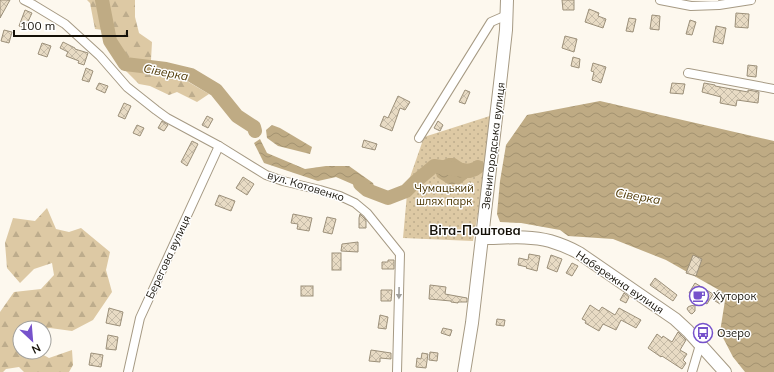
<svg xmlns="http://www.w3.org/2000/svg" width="774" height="372" font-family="Mulish,sans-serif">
<defs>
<pattern id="forest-firs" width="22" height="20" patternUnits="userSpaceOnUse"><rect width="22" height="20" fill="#ddc9a4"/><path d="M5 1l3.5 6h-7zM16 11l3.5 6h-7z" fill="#bdac8c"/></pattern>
<pattern id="park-dots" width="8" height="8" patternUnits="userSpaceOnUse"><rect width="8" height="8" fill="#ddc9a4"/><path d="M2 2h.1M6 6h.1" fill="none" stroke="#bdac8c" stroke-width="1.8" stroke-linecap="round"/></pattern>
<pattern id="water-waves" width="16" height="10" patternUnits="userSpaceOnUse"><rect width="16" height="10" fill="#bfab84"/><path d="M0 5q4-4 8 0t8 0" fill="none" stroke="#a39270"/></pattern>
<pattern id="building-cross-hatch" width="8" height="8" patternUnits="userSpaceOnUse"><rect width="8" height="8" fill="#e8dbc4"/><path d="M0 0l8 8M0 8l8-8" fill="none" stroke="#c6bba7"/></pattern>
</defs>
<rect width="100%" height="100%" fill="#fdf8ee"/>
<!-- forest -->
<g fill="url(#forest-firs)">
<path d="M87,0H135V17L139,33L152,42L151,60L161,75L185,80L209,94L197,102L177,92L169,95L150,86L139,84L125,70L110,50L103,30L95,29L90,3Z"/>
<path d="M47,208L56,229L69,232L81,228L110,252L106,270L112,292L93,320L72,331L50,328L44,329V328H20V352H38L49,358L72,350L73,365L69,372H24L19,367L6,369L3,372H0V312L14,292L41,289L54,275L52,263L34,269L20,283L7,268L5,243L13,218L35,221Z"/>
</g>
<!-- park -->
<path fill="url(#park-dots)" d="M496,114L473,241L403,238L408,183L424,137Z"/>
<!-- water -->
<g fill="url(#water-waves)">
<path d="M600,101L774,141V372H745L733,357L720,332L726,294L666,260L613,239L568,236L560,230L521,223L500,222L497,214L500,181L506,145L527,115Z"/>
<path d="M272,125L280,128L312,147L310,154L278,146L267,138L266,130Z"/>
<path d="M260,139L267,153L305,169L326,166H349L373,183L377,195L374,199L359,192V187L336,177L318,181L264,163L254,143Z"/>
<path d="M448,158H455L467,166L470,176L460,184H448L437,177L434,166L439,162Z"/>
</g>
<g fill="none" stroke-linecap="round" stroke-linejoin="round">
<!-- river -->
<g stroke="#bfab84" stroke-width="14">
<path d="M102,0L110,41L125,64L166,69L191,75L216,90L237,116L254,127L255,131"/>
<path d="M360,184L367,190L388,198L406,191L415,182L434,166L469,171L475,169L478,167"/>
</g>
</g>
<!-- building -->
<g fill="url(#building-cross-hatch)" stroke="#9c907a">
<path d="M0,0H10L0,18Z"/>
<path d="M562,0H574V10H563Z"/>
<path d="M589,9L599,13L598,16L606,19L603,28L585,22Z"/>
<path d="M25,10L32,13L25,28L19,26Z"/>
<path d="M736,13L749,14L748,28L735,27Z"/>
<path d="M652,15L660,16L659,30L650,29Z"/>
<path d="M629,18L636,19L633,32L626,31Z"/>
<path d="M690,20L696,22L692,35L686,34Z"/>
<path d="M716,26L726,28L723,44L713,42Z"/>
<path d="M4,30L12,32L9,43L1,41Z"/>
<path d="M565,36L577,39L574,52L562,48Z"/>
<path d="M63,42L75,48V49L88,53L84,65L78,63L79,61L66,56L68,52L60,48Z"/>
<path d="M42,43L51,46L47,57L38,54Z"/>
<path d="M573,57L580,59L579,68L571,66Z"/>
<path d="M593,63L606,67L601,83L592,80L594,72L591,71Z"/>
<path d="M748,65L757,66L756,77L747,76Z"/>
<path d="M86,68L93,71L89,82L82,80Z"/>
<path d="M99,83L108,86L105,93L96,89Z"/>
<path d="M672,83L685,84L683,94L670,93Z"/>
<path d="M704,83L715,85V86L748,92V90L759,92L758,103L737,100L736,106L720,103L721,97L702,92Z"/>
<path d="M465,90L470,92L465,104L459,102Z"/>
<path d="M398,96L410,102L405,110L400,108L392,131L380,126L384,116L388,118Z"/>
<path d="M124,103L131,106L125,119L118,116Z"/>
<path d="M207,116L213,119L208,128L202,125Z"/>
<path d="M162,121L168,125L164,131L158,128Z"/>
<path d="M438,121L443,125L440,131L434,128Z"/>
<path d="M137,125L144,128L140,136L133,133Z"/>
<path d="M364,140L377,144L375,150L362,147Z"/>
<path d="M192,141L198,144L187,166L181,162Z"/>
<path d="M243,177L254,184L247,195L236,188Z"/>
<path d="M219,195L235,201L231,211L215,205Z"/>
<path d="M293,214L312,218L309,231L297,229L298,224L291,223Z"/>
<path d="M360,214L366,220V228H359V218Z"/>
<path d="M327,217L336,219L332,234L323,232Z"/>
<path d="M358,242V252L341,251L342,244Z"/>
<rect x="332" y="253" width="9" height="17"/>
<path d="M529,254L540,256L537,271L526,268L527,267L518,265L519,258L528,260Z"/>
<path d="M551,255L562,259L557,272L547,268Z"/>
<path d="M693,255L702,259L696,276L686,273Z"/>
<path d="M388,260H394V269H382V262H388Z"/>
<path d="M572,263L578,266L572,276L566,273Z"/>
<path d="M655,278L677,295L673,301L650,285Z"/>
<path d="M695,283L713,294L707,304L689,293Z"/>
<path d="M430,285L446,287L445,294L467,298V302H458V303L451,302V301L429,299Z"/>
<rect x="301" y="286" width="12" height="10"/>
<path d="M381,290H392L391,301H381Z"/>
<path d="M718,290L726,295L720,304L712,299Z"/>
<path d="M624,293L629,297L626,303L620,300Z"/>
<path d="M590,305L599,311L602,307L615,315L619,308L641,320L636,328L621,320L616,330L603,324L599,331L585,323L586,321L582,319Z"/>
<path d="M695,305V311L692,314L690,313L687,309L688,307L690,306Z"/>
<path d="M109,308L123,312L120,326L106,323Z"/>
<path d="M380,315L388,317L386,329L378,328Z"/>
<path d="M497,319L505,320L504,326L496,325Z"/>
<path d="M443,328L452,330L450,336L441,333Z"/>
<path d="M678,332L686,340L680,350L687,354L683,360L686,363L682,369L662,356L661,357L648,348L657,334L662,338L663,336L672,342Z"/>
<path d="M108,335L118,337L116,350L106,349Z"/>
<path d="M371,350L391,353V359L380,358V362L369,361Z"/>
<path d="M430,352L438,353L437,361L429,360Z"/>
<path d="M91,353L103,355L101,367L89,365Z"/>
<path d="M422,353L428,354L426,368L416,367L417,358L421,359Z"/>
</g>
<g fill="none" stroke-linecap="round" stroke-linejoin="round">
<!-- street casing -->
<g stroke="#a69a84" stroke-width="10">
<g id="street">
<path d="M24,0L32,4L65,24L100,56L127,87L156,110L167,118L219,146L266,175L283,181L320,190L340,196L355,203L367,213L400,254L397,372"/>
<path d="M660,0L691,6L719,5L751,0"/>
<path d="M688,73L774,89"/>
<path d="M419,138L491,22L507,15"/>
<path d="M128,372L140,318L219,146"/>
<path d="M692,372L700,345"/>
</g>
</g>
<!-- secondary casing -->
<g stroke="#a69a84" stroke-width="14">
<g id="secondary">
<path d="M482,238C504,238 528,235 550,241C560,244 570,248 579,253L675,319L688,331L725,372"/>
<path d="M464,372L472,323L501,75L506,30L507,0"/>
</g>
</g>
<!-- street -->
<use href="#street" stroke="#fff" stroke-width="8"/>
<!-- secondary -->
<use href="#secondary" stroke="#fff" stroke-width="12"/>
</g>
<!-- one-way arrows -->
<defs><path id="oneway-solid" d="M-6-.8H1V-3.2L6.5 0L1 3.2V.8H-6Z"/></defs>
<use fill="#a1a09c" href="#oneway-solid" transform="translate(399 293) rotate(91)"/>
<!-- icons -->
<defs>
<g id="cafe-ring" transform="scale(1)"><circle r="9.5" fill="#fff" stroke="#7652cb" stroke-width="1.5"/><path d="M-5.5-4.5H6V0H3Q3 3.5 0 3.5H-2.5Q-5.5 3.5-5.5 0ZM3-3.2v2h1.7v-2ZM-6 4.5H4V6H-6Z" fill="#7652cb"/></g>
<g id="bus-ring" transform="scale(1)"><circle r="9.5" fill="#fff" stroke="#7652cb" stroke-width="1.5"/><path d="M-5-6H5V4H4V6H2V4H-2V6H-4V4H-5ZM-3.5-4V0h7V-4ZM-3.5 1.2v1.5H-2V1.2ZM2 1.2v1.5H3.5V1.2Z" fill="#7652cb"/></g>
</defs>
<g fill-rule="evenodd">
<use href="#cafe-ring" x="699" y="296"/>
<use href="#bus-ring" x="703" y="333"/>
</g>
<g text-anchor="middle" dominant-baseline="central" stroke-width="3" stroke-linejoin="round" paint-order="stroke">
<!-- street labels -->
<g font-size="11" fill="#151108" stroke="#fff">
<text transform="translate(493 146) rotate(-83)">Звенигородська вулиця</text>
<text transform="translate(306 186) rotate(17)">вул. Котовенко</text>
<text transform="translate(168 257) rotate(-65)">Берегова вулиця</text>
<text transform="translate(620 282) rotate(34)">Набережна вулиця</text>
</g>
<!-- park labels -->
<g font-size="11" fill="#493400" stroke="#fff">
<text x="444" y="188">Чумацький<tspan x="444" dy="13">шлях парк</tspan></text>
</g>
<!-- poi labels -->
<g font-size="11" fill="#151108" stroke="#fff" text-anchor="start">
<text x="713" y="296">Хуторок</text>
<text x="717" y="333">Озеро</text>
</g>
<!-- water labels -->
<g font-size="12" font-style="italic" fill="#523c09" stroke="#fff">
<text transform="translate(166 72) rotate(11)">Сіверка</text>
<text transform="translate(638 196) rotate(10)">Сіверка</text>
</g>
<!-- quarter labels -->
<g font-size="13" font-weight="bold" fill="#151108" stroke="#fff">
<text x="475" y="230">Віта-Поштова</text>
</g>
</g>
<!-- north arrow -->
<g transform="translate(32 340) rotate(154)"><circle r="19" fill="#ffffff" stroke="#a1a09c"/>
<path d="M0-3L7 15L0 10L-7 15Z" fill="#7652cb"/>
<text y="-6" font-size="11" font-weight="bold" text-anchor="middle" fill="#151108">N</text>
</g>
<!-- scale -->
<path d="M14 30v6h113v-6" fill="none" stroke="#151108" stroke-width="2"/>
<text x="20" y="30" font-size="12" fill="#151108" stroke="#ffffff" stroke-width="3" paint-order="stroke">100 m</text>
</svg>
